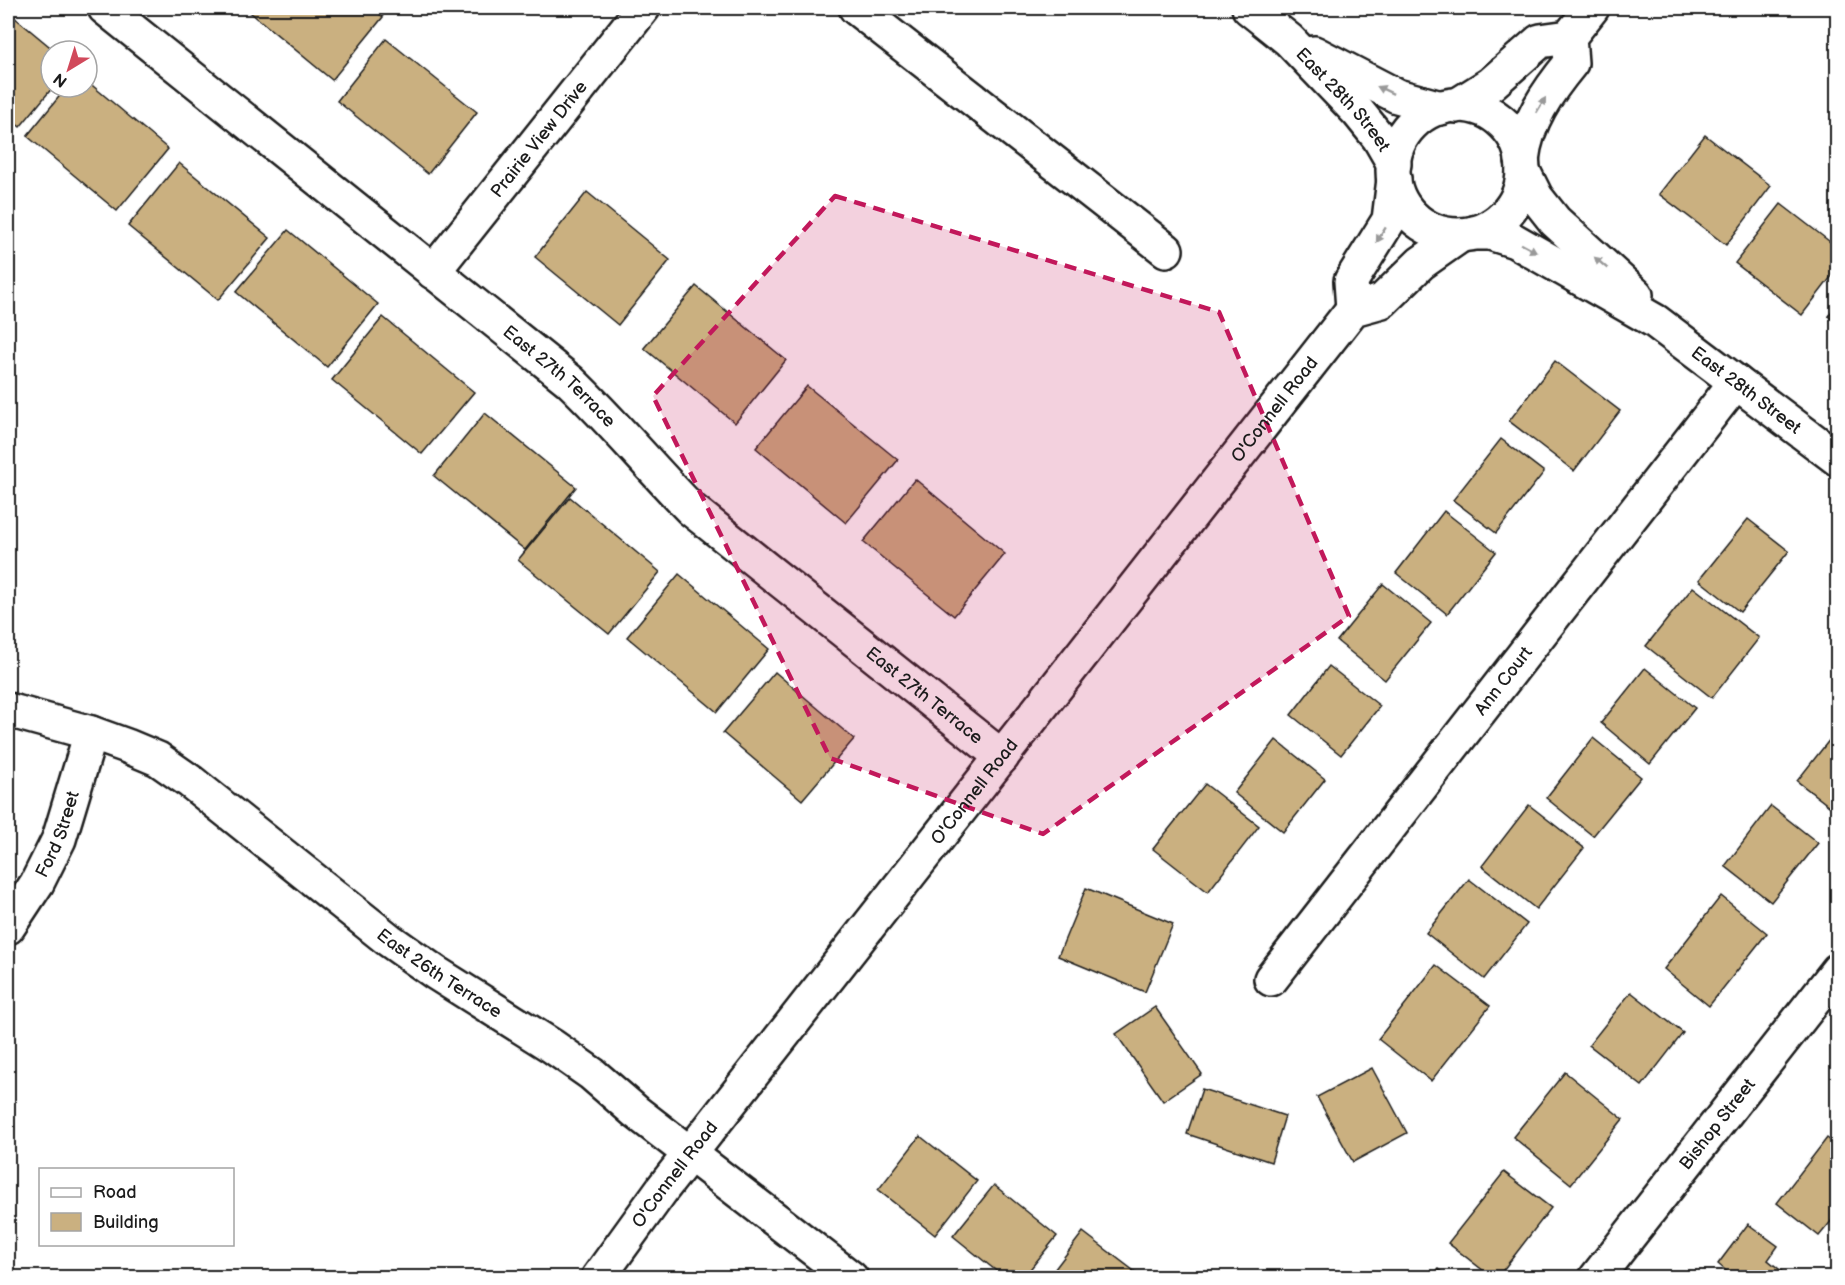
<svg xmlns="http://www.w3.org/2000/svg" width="1845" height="1285" font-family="'Balsamiq Sans',sans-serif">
<rect width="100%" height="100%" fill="#fff"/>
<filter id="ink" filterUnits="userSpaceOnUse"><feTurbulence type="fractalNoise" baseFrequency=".0167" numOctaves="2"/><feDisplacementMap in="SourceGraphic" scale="12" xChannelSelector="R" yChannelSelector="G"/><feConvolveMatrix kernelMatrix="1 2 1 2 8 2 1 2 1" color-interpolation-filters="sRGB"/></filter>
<g filter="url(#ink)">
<!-- building -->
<g fill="#cab080" stroke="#1c1c1c" stroke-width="1.5">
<path d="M245,8H372L383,17L332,80Z"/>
<path d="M8,12L55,51H51V87H53L20,127L8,117Z"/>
<path d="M386,39L477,112L428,174L337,101Z"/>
<path d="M87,81L168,149L117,211L27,136L67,87H87Z"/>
<path d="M1705,135L1771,186L1726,245L1659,194Z"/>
<path d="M179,163L270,238L218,300L128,226Z"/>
<path d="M587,192L670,260L618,325L535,257Z"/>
<path d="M1781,204L1838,248V268L1802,315L1735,263Z"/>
<path d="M288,230L378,304L327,367L236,292Z"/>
<path d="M696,286L786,360L735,423L644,348Z"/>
<path d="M1838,303V323L1828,316Z"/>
<path d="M383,317L474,392L422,454L332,380Z"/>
<path d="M1555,361L1620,411L1574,471L1509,421Z"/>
<path d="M807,386L898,460L846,523L756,448Z"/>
<path d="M485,413L576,487L525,550L434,476Z"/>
<path d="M1501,439L1544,472L1496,533L1453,500Z"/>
<path d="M915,479L1005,554L954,616L863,542Z"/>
<path d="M570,497L660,572L609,634L518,560Z"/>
<path d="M1444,511L1496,552L1447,614L1396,573Z"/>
<path d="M1748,519L1789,551L1740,612L1699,580Z"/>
<path d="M679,574L769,649L717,712L627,637Z"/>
<path d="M1383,584L1431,623L1385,680L1337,641Z"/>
<path d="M1693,587L1759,638L1712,698L1646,646Z"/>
<path d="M1329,666L1380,706L1341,755L1291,715Z"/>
<path d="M1645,668L1695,708L1650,764L1601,723Z"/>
<path d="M775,672L854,739L802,800L723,733Z"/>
<path d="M1838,729V813L1797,781Z"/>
<path d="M1593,738L1641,777L1593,836L1546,798Z"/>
<path d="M1276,740L1325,779L1283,832L1234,793Z"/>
<path d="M1205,784L1259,826L1208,892L1153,849Z"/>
<path d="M1529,805L1584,848L1536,909L1482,866Z"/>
<path d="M1771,806L1818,843L1771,902L1725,866Z"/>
<path d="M1469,879L1527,924L1484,979L1426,933Z"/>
<path d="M1086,888L1173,924L1145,992L1058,956Z"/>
<path d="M1721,896L1767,933L1709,1006L1664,969Z"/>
<path d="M1436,965L1490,1006L1431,1081L1378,1039Z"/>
<path d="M1631,992L1683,1033L1642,1086L1589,1045Z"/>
<path d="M1155,1007L1202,1074L1163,1101L1116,1034Z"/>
<path d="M1372,1068L1407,1133L1353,1162L1317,1097Z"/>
<path d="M1565,1072L1623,1119L1571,1184L1513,1137Z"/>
<path d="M1202,1089L1285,1116L1271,1162L1187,1134Z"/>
<path d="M920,1136L977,1181L935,1235L878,1190Z"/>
<path d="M1827,1138L1838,1146V1213L1819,1236L1777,1203Z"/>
<path d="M1504,1172L1551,1208L1497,1278H1493L1448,1243Z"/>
<path d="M994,1185L1057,1236L1023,1278H1005L953,1236Z"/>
<path d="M1748,1224L1778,1246L1768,1260L1790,1278H1727L1730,1274L1718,1264Z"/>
<path d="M1083,1232L1138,1274L1136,1278H1048Z"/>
<path d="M1438,1269L1449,1278H1432Z"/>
</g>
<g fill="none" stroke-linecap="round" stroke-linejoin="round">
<!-- street casing -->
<g stroke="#1c1c1c" stroke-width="38">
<g id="street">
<path id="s1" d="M105,8L570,381C612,421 650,467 691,509L1002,757"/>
<path d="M856,8L1166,250"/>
<path id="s2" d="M1249,8L1289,40L1358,112L1379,138L1394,164"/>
<path d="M1314,53L1397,96L1441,108"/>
<path id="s3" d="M433,272L643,8"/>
<path id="s4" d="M8,710L91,733L127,746L158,759L191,782L389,940L436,973L552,1046L592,1074L636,1112L851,1278"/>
<path id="s5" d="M8,927L37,883L59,839L91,733"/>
<path id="s6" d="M1271,979L1736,382"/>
<path id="s7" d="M1596,1278L1838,970"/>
</g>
</g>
<!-- secondary casing -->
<g stroke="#1c1c1c" stroke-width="38">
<g id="secondary">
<circle cx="1458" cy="170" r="65"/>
<path d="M1456,106L1491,84L1540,41L1569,37"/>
<path d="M1522,160C1526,122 1548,91 1571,63L1569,37L1592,8"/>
<path d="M1523,171L1536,197L1555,221L1636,295"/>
<path id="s8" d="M1474,233H1490L1515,241L1655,321L1838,459"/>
<path d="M1353,309L1351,281L1389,220L1394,179"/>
<path id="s9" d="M598,1278L663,1188L1353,309L1382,301L1421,263L1461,235"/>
</g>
</g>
<!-- street -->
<use href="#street" stroke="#fff" stroke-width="33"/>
<!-- secondary -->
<use href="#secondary" stroke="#fff" stroke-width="33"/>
</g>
<!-- one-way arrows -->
<defs><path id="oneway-solid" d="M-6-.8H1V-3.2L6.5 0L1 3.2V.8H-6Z" transform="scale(1.5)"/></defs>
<g fill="#999">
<use href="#oneway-solid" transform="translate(1385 90) rotate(-155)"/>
<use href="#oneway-solid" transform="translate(1541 105) rotate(-59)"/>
<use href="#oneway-solid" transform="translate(1381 235) rotate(122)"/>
<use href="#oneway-solid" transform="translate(1529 248) rotate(28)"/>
<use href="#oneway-solid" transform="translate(1601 263) rotate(-139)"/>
</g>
</g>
<!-- marked area -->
<path fill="#c2185b" fill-opacity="0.2" stroke="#c2185b" stroke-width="4.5" stroke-dasharray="12 8" stroke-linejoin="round" d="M835,196L1219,312L1349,616L1043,834L830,758L653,396Z"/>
<g text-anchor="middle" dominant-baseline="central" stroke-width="4.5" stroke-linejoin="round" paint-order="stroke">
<!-- street labels -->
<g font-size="18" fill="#1c1c1c" stroke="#fff">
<text stroke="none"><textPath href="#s2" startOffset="132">East 28th Street</textPath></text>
<text stroke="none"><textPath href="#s3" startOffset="170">Prairie View Drive</textPath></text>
<text stroke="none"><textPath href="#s1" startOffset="585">East 27th Terrace</textPath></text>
<text stroke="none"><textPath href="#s8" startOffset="318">East 28th Street</textPath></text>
<text stroke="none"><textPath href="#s9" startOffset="1101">O'Connell Road</textPath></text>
<text stroke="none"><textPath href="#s6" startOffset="378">Ann Court</textPath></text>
<text stroke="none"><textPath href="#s1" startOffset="1071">East 27th Terrace</textPath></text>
<text stroke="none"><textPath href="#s9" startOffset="615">O'Connell Road</textPath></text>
<text stroke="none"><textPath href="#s5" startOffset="106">Ford Street</textPath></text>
<text stroke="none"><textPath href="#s4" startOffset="512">East 26th Terrace</textPath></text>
<text stroke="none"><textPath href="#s7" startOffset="196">Bishop Street</textPath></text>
<text stroke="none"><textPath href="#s9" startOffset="129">O'Connell Road</textPath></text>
</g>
</g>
<!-- margin -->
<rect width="1845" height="1285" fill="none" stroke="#fff" stroke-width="30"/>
<rect x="15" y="15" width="1815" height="1255" fill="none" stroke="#1c1c1c" stroke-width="2" filter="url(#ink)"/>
<!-- legend -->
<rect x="39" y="1168" width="195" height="78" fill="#ffffff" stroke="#a4a4a4" stroke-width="1.5"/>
<rect x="51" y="1188" width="30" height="9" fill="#ffffff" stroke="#a4a4a4" stroke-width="1.5"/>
<text x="93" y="1198" font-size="18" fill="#1c1c1c">Road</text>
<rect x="51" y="1213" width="30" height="18" fill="#cab080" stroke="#a4a4a4" stroke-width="1.5"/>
<text x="93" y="1228" font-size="18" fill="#1c1c1c">Building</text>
<!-- north arrow -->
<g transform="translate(69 69) rotate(218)"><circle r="28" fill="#ffffff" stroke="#a4a4a4" stroke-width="1.5"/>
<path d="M0-4.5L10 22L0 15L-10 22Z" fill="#d1495b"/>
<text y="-9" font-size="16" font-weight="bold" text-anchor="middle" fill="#1c1c1c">N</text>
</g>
</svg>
